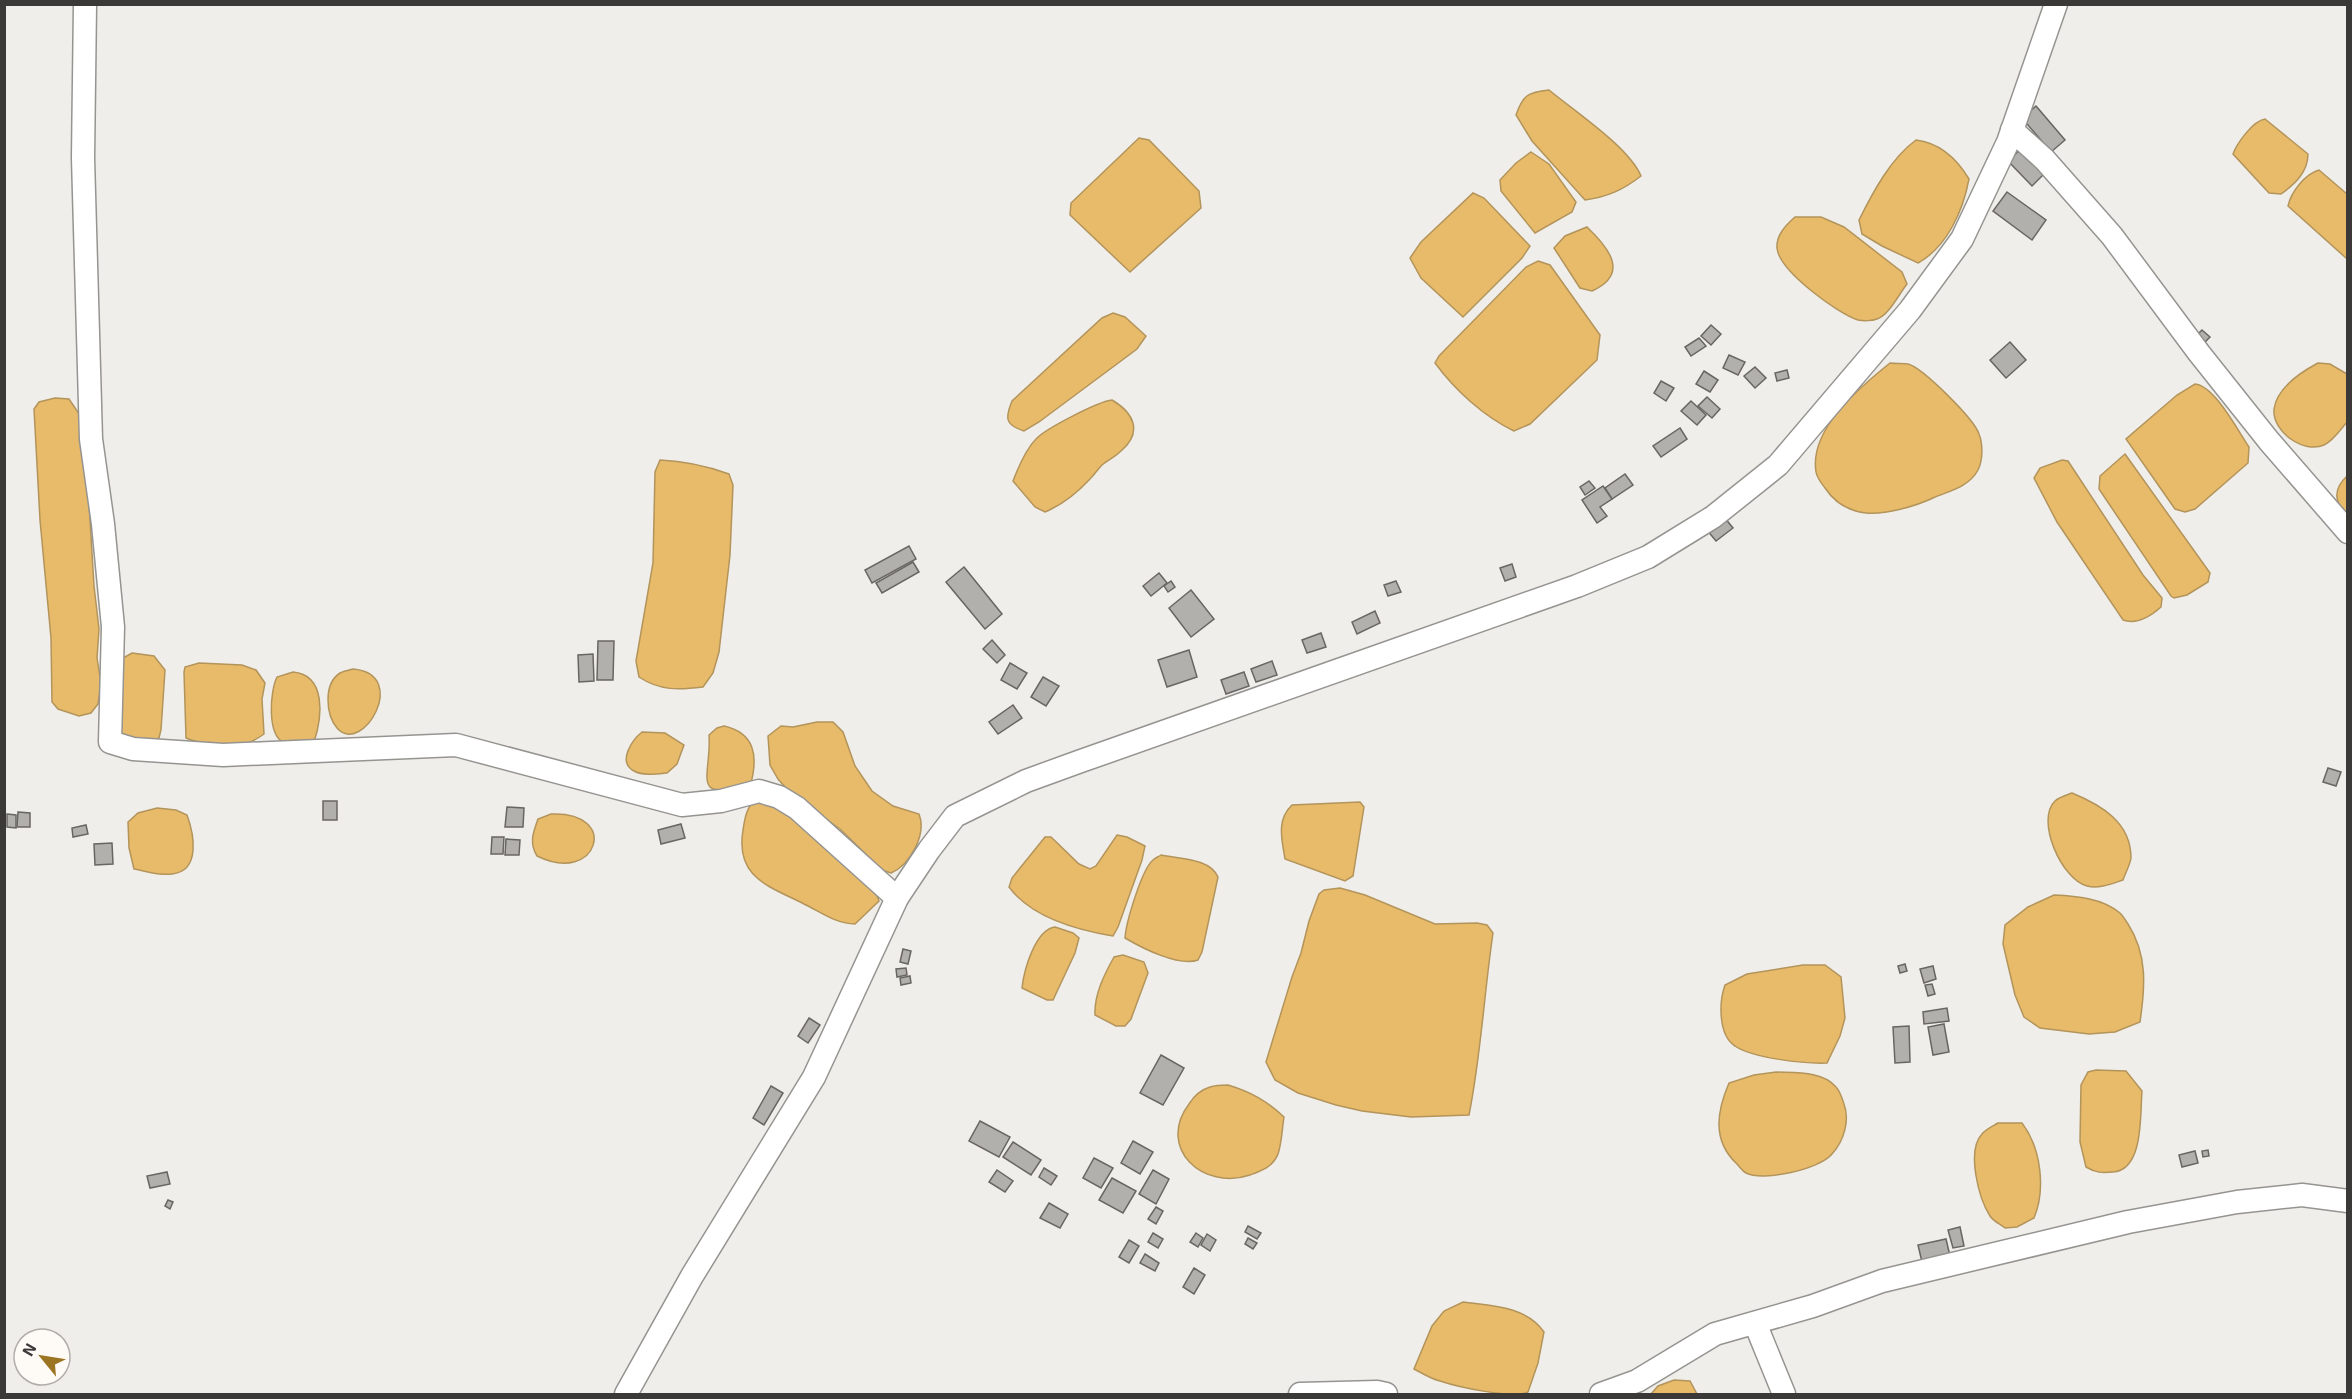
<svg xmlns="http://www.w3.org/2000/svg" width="2352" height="1399" font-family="'Exo 2',sans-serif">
<rect width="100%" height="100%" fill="#f0eeea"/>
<!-- water -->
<g fill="#e7bb6a" stroke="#b3945b" stroke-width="1.5">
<path d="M1549,90C1573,110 1629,147 1641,176C1623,190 1607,197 1585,200L1532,141L1516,115C1523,95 1528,92 1549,90Z"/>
<path d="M2265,119L2308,154C2308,172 2295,184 2281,194L2269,193L2233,154C2237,143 2253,121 2265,119Z"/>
<path d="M1139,138L1149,140L1199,191L1201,208L1130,272L1070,215L1071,203Z"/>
<path d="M1916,140C1940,143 1957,159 1969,179C1963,211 1947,247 1918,263L1882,246L1862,234L1859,220C1873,192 1891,158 1916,140Z"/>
<path d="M1531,152L1549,164L1576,202L1572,212L1535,233L1501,191L1500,180L1516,163Z"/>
<path d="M2319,170L2347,194L2348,258H2346L2288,206C2291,192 2305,174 2319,170Z"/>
<path d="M1473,193L1484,198L1530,246L1522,258L1463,317L1421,278L1410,258L1421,242Z"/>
<path d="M1795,217H1821L1844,227L1902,272L1907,284C1899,294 1889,315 1877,319C1872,321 1863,321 1858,320C1837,313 1779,271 1777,248C1776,235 1786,225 1795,217Z"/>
<path d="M1587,227C1609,248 1630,274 1592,291L1580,288L1554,248L1565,236Z"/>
<path d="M1538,261L1550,265L1600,335L1597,360L1530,424L1514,431C1483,416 1455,390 1435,363L1439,356L1526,267Z"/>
<path d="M1113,313L1125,317L1146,336L1137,349L1039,422L1024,431C1005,425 1005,418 1012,401L1102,318Z"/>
<path d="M1890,363C1896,364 1903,363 1908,364C1923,368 1974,419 1979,434C1983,444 1983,460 1978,470C1969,487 1949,491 1933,498C1916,506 1885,515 1866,513C1848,511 1835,503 1825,488C1822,484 1817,478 1816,472C1809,429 1860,387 1890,363Z"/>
<path d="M2318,363L2330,364L2347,374V422C2341,429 2333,441 2324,445C2304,454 2272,432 2274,409C2277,388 2301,372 2318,363Z"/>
<path d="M2195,384C2215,386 2238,431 2249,447L2248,463L2195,509L2185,512L2175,509L2126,439L2177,395Z"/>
<path d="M55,398L69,399L84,421L94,586L99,629L97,658L101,683L98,704L91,713L79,716L58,709L52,702L51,638L40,520L34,409L39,402Z"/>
<path d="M1112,400C1134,413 1143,432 1121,451C1115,457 1108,460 1102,465C1098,469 1094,475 1090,479C1077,493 1062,505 1045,512L1035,507L1013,481C1018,468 1026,449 1036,439C1045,429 1099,401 1112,400Z"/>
<path d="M2125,454L2210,573L2208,582L2187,595L2174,598L2171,596L2099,489L2100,476Z"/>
<path d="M660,460C684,461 707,466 729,474L733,485L730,555L719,652L713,673L703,687C679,690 660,691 639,677L636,661L653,563L655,472Z"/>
<path d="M2062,460L2068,461L2143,575L2162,598L2161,607C2151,616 2137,625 2123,620L2057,522L2034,478L2040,468Z"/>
<path d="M2347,476V514C2333,502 2334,488 2347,476Z"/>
<path d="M132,653L154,656L165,670L161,730L159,738L150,742L124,738L118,731L123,658Z"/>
<path d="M199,663L242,665L256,670L265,683L262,699L264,734C257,739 251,743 243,744C229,747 198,744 186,738L184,672L185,667Z"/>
<path d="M353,669C411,674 362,757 337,728C326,715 323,684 340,673C344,671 349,670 353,669Z"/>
<path d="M293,672C327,675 322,718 314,742H283C267,734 270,691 277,677Z"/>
<path d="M817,722H833L843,732L855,766L872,791L893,806L919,814C927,834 910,865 891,873L882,870L840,829L791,794L778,779L770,765L768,736L781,726L793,727Z"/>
<path d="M724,726C755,733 758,756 751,783C688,804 712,775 709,735L717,728Z"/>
<path d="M642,732L665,733L684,745L677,764L667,773C657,774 643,776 634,771C617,762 632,740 642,732Z"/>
<path d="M2072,793C2101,805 2131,822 2131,858C2130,865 2125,874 2123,880C2111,884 2099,889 2087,886C2062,880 2035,820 2055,801C2059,797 2067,795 2072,793Z"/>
<path d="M757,797L790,812L875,890L879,901L855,924C836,924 821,912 804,904C769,886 735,878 743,830C745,816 747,807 757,797Z"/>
<path d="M1360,802L1364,807L1353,876L1345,881L1285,859C1282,840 1276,820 1292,805Z"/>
<path d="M157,808L176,810L187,815C194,834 201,871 172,874C160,876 146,871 134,869L129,848L128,822L138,813Z"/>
<path d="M551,814C621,811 598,886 537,856C529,843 533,833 538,819Z"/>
<path d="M1117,835L1127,837L1145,846L1142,860L1118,927L1113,936C1077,930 1031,917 1009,887L1012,878L1045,837H1051L1079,864L1090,869L1096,866Z"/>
<path d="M1161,855C1179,859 1210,858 1218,877L1202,952L1198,960C1179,967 1142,948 1125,938C1126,922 1142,869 1153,860C1155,858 1158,857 1161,855Z"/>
<path d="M1340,888L1365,895L1435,924L1477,923L1487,925L1493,933C1484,994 1481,1055 1469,1115L1411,1117L1362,1111L1336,1105L1298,1093L1275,1080L1266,1062L1292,977L1301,953L1309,921L1319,894L1324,890Z"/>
<path d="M2054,895C2076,896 2102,898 2120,913C2123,916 2126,921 2128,924C2148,955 2145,988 2140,1022L2115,1032L2089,1034L2040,1028L2024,1017L2015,995L2003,944L2005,925L2028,907Z"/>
<path d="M1055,927L1073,933L1079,938L1075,953L1053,1000H1047L1022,988C1024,970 1035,930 1055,927Z"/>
<path d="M1123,955L1144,962L1148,973L1131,1019L1125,1026H1116L1095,1015C1094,995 1104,975 1114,957Z"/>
<path d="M1803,965H1825L1841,977L1845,1018L1840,1036L1827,1063C1805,1064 1752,1058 1735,1046C1718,1035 1719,1002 1725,985L1747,974Z"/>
<path d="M2096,1070L2126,1071L2142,1091C2140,1114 2144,1170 2113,1172C2102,1173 2096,1173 2086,1167L2080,1142L2081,1085L2088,1072Z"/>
<path d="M1776,1072C1795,1073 1823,1071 1836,1087C1840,1091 1842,1098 1844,1104C1850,1120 1844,1141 1832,1154C1820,1169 1763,1182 1746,1173C1742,1171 1739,1166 1736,1163C1712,1140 1717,1111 1729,1083L1754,1075Z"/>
<path d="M1228,1085C1251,1092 1267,1101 1284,1117C1282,1129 1282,1142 1278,1154C1273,1167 1261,1171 1250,1175C1203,1191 1156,1148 1189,1104C1194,1096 1200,1090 1210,1087C1216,1085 1222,1085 1228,1085Z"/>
<path d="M1998,1123H2022C2041,1148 2046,1189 2034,1218L2017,1227L2005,1228C2000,1224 1993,1221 1990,1216C1979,1199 1966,1151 1982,1134C1986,1129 1993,1126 1998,1123Z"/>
<path d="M1463,1302C1492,1306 1526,1306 1544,1332L1538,1363L1528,1392C1512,1399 1458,1387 1440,1381C1431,1379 1422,1373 1414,1369L1432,1326L1444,1311Z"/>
<path d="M1674,1380L1690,1381L1697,1394H1651L1658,1386Z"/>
</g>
<!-- building -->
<g fill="#b2b0ac" stroke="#686663" stroke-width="1.5">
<path d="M2036,106L2065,140L2051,152L2022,118Z"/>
<path d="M2024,146L2044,174L2032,186L2008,161Z"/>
<path d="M2007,192L2046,220L2032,240L1993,211Z"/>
<path d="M1711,325L1721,334L1711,345L1701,336Z"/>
<path d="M2202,330L2210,337L2201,346L2193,339Z"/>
<path d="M1699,338L1706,346L1691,356L1685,347Z"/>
<path d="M2010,342L2026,360L2006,378L1990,360Z"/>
<path d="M1729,355L1745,362L1738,375L1723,368Z"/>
<path d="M1755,367L1766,378L1755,388L1744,376Z"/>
<path d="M1787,370L1789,378L1777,381L1775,373Z"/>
<path d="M1704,371L1718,380L1710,392L1696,384Z"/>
<path d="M1661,381L1674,388L1666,401L1654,393Z"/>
<path d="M1707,397L1720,409L1712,418L1698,406Z"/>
<path d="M1691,401L1706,415L1697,425L1681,411Z"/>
<path d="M1680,428L1687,439L1661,457L1653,446Z"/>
<path d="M1625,474L1633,485L1612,499L1605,488Z"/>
<path d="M1589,481L1595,488L1585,495L1580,487Z"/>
<path d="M1603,486L1612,499L1600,507L1607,516L1597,523L1582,500Z"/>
<path d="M1724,517L1733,528L1716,541L1707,530Z"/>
<path d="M909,546L916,559L872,583L865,570Z"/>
<path d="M913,562L919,572L882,593L876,583Z"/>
<path d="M1512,564L1516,577L1505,581L1500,568Z"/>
<path d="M964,567L1002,614L985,629L946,582Z"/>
<path d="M1159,573L1167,583L1151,596L1143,586Z"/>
<path d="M1171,581L1175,587L1168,592L1164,586Z"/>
<path d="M1396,581L1401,592L1388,596L1384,585Z"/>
<path d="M1191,590L1214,619L1191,637L1169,608Z"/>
<path d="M1375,611L1380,623L1357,634L1352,622Z"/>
<path d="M1321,633L1326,647L1307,653L1302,640Z"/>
<path d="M992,640L1005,655L997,663L983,649Z"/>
<path d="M598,641H614L613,680H597Z"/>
<path d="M1189,650L1197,677L1167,687L1158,660Z"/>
<path d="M593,654L594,681L579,682L578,655Z"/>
<path d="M1272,661L1277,675L1256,682L1251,669Z"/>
<path d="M1010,663L1027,673L1017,689L1001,680Z"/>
<path d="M1244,672L1249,686L1226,694L1221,680Z"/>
<path d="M1043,677L1059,686L1046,706L1031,697Z"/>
<path d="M1013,705L1022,718L998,734L989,722Z"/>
<path d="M2328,768L2341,772L2336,786L2323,782Z"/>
<rect x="323" y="801" width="14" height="19"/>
<path d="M507,807L524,808L523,827H505Z"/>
<path d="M18,812L30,813V827H17Z"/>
<path d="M7,814L16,815V828L7,827Z"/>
<path d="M681,824L685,838L661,844L658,830Z"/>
<path d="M86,825L88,834L73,837L72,828Z"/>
<path d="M492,837H504L503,854H491Z"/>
<path d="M506,839L520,840L519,855H505Z"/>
<path d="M112,843L113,864L95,865L94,844Z"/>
<path d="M903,949L911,951L908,964L900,962Z"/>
<path d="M1905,964L1907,971L1900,973L1898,966Z"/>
<path d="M1933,966L1936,979L1924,983L1920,969Z"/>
<path d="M906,968L907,975L897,977L896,969Z"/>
<path d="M910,976L911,983L901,985L900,978Z"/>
<path d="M1932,984L1935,994L1928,996L1925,985Z"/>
<path d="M1947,1008L1949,1021L1924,1024L1923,1012Z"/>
<path d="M809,1018L820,1025L808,1043L798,1036Z"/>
<path d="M1944,1024L1949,1052L1933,1055L1928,1027Z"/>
<path d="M1909,1026L1910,1062L1895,1063L1893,1027Z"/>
<path d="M1161,1055L1184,1068L1163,1105L1140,1093Z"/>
<path d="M771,1086L783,1093L764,1125L753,1118Z"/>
<path d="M980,1121L1010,1137L999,1157L969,1141Z"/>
<path d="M1133,1141L1153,1152L1140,1174L1121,1163Z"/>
<path d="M1013,1142L1041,1160L1031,1175L1003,1157Z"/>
<path d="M2208,1150L2209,1156L2203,1157L2202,1151Z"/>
<path d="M2195,1151L2198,1163L2182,1167L2179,1155Z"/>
<path d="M1094,1158L1113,1168L1101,1188L1083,1178Z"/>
<path d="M1044,1168L1057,1176L1051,1185L1039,1177Z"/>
<path d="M997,1170L1013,1181L1005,1192L989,1182Z"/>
<path d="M1153,1170L1169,1179L1156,1204L1139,1194Z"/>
<path d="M167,1172L170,1184L150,1188L147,1176Z"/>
<path d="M1112,1178L1136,1191L1123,1213L1099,1200Z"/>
<path d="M168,1200L173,1202L170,1209L165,1206Z"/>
<path d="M1049,1203L1068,1214L1060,1228L1040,1218Z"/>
<path d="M1156,1207L1163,1211L1156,1224L1148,1219Z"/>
<path d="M1248,1226L1261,1233L1257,1239L1245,1232Z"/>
<path d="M1960,1227L1964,1246L1953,1248L1948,1230Z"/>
<path d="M1153,1233L1163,1239L1158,1248L1148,1242Z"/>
<path d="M1196,1233L1203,1238L1198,1247L1190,1242Z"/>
<path d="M1207,1234L1216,1240L1210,1251L1201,1245Z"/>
<path d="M1248,1238L1257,1243L1253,1249L1245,1244Z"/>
<path d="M1946,1239L1950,1256L1922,1262L1918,1245Z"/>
<path d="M1129,1240L1139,1246L1129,1263L1119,1257Z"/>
<path d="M1145,1254L1159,1263L1155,1271L1140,1263Z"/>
<path d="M1194,1268L1205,1275L1194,1294L1183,1287Z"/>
</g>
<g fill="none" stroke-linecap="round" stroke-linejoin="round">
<!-- street casing -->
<g stroke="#969490" stroke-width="25">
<g id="street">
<path d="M85,4L83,158L91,439L103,524L113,627L110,742L133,749L223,755L456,745L682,805L721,801L759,791L779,797L797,808L897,898"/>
<path d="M2012,130L2045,160L2112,236L2199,353L2269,441L2348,532"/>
<path d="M1755,1323L1784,1394"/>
<path d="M626,1394L692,1276L814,1077L897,898L929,850L955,816L1026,781L1081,761L1577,586L1648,557L1713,517L1778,465L1910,310L1962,239L2008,142L2056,4"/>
<path d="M1300,1394L1377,1392L1386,1394"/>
<path d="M1601,1394L1637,1381L1715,1334L1813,1306L1882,1281L2128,1222L2237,1202L2302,1195L2348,1201"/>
</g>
</g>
<!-- street -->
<use href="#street" stroke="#fff" stroke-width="22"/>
</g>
<!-- border -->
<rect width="2352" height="1399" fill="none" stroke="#3a3938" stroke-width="12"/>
<!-- north arrow -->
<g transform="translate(42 1357) rotate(300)"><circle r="28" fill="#fefbf7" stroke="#b0adab" stroke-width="1.5"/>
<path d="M0-4.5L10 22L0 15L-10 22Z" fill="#9c7522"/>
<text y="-9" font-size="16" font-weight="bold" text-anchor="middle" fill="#3a3938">N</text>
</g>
</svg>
